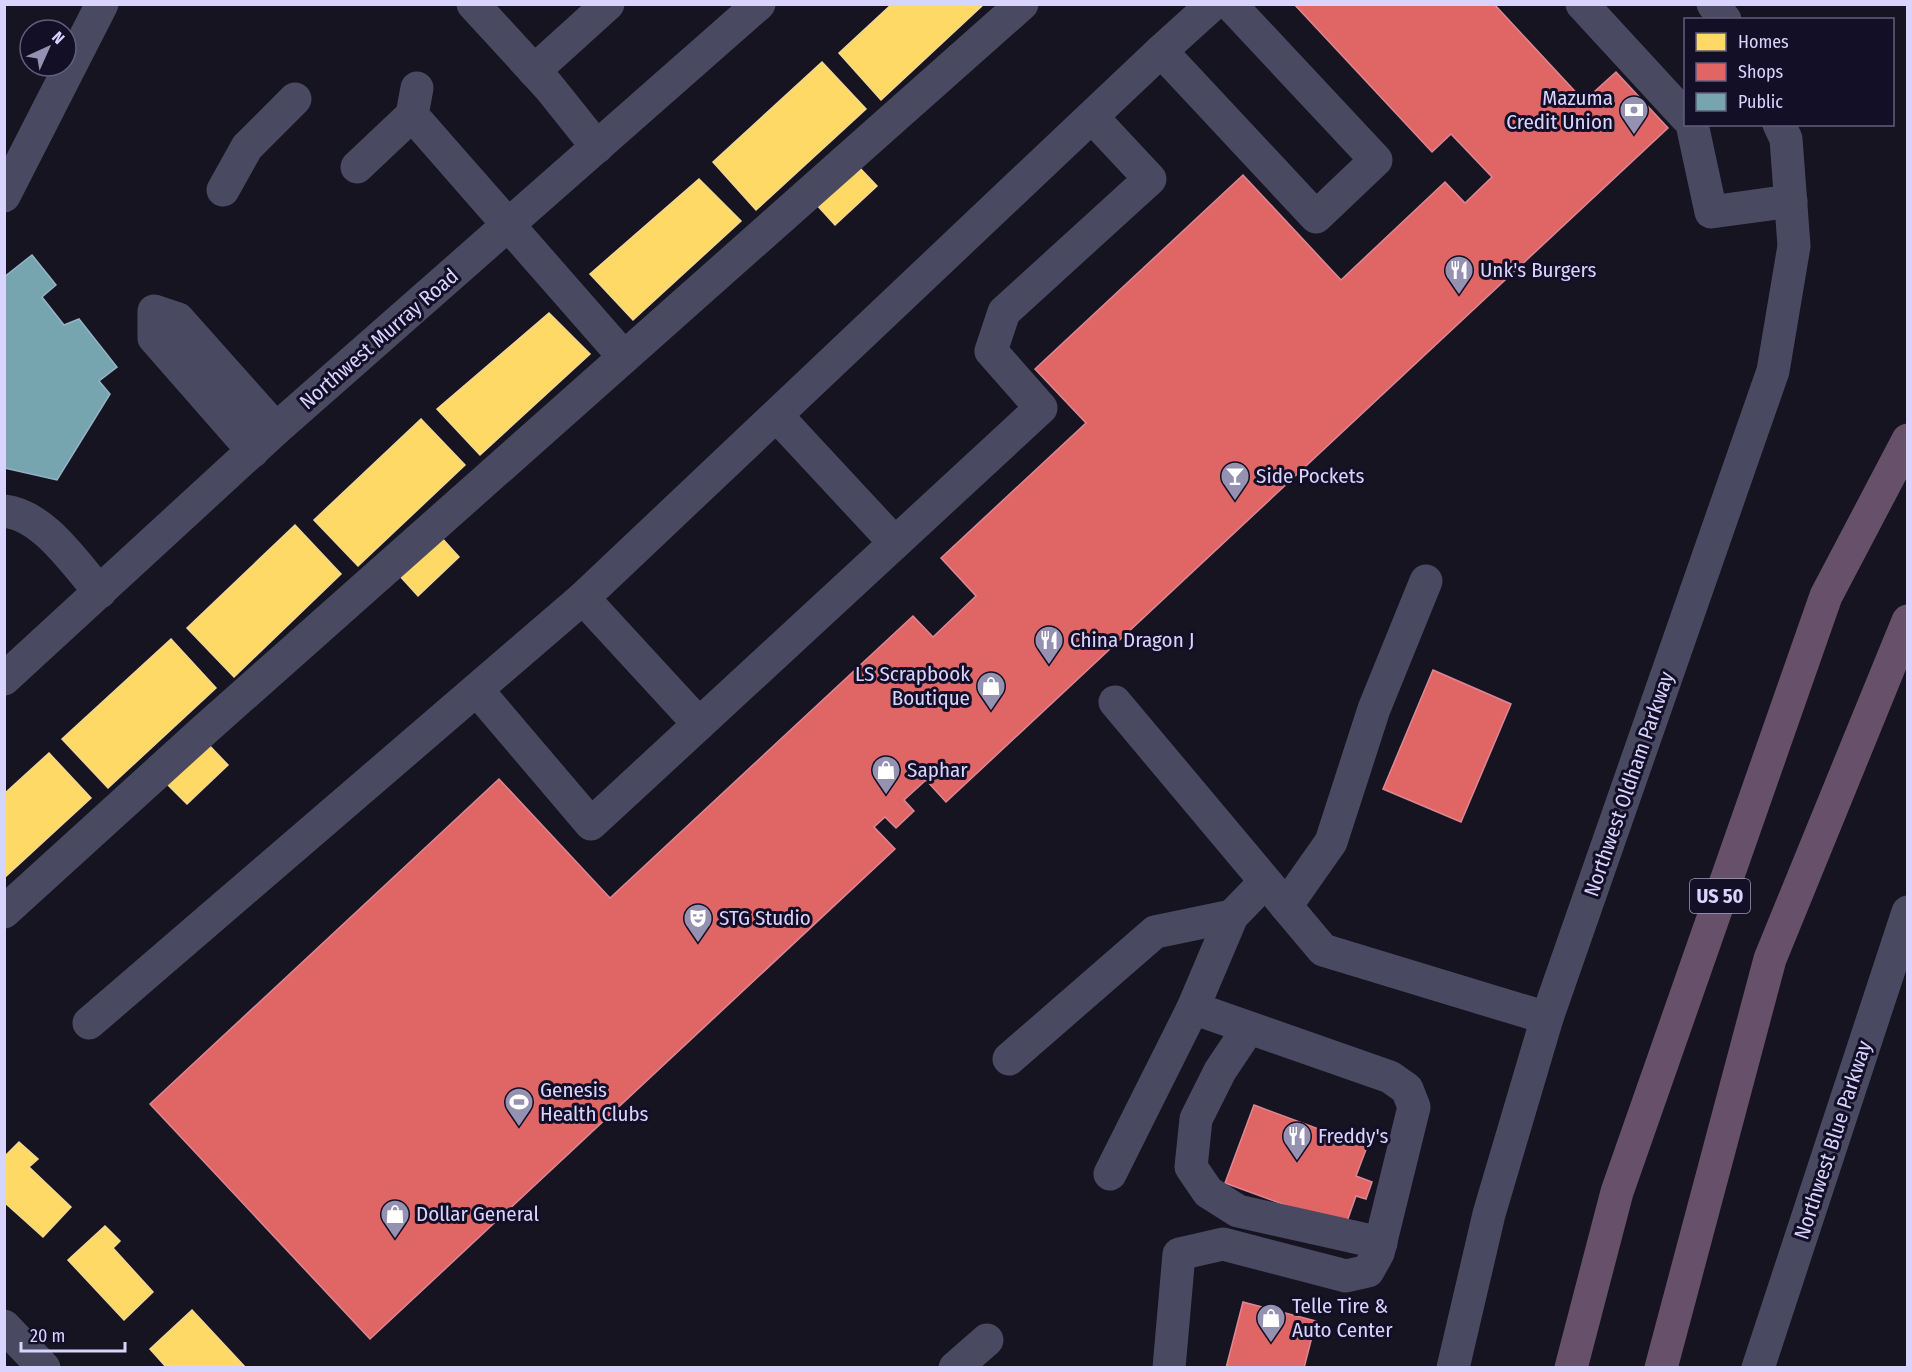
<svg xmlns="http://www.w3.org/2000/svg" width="1912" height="1372" font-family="'Fira Sans Condensed',sans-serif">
<rect width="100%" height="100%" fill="#161421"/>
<!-- homes -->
<g fill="#ffd966" stroke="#f4d894" stroke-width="1.5">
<path d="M892,4H984L881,100L839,53Z"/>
<path d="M822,62L866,109L756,210L713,162Z"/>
<path d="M857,165L877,186L835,225L816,204Z"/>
<path d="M699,179L741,221L633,320L590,274Z"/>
<path d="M549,313L590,354L480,455L437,409Z"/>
<path d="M421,419L465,465L358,566L314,520Z"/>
<path d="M295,525L341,574L234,677L187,628Z"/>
<path d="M440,536L459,557L418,596L399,575Z"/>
<path d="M171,639L216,688L108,788L62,739Z"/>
<path d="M207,743L228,765L187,804L166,783Z"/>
<path d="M49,753L91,798L4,878V794Z"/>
<path d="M19,1142L38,1159L29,1167L71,1207L43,1237L4,1202V1157Z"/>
<path d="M105,1226L120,1241L113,1248L153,1292L124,1320L68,1260Z"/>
<path d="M192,1310L246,1368H167L150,1349Z"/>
</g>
<!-- shops -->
<g fill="#e06666" stroke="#de8794" stroke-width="1.5">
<path d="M1294,4H1494L1584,101L1616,72L1668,128L946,802L926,780L904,800L914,811L896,828L885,817L874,827L895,849L370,1339L150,1104L499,779L610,898L913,616L933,637L976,596L941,558L1086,423L1035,369L1243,175L1341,280L1445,182L1465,203L1492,177L1451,134L1432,152Z"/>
<path d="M1433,670L1511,704L1461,822L1383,789Z"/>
<path d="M1254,1105L1367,1147L1356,1176L1372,1182L1366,1199L1356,1196L1345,1227L1225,1183Z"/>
<path d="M1243,1302L1316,1321L1304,1368H1226Z"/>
</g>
<!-- public -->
<path fill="#76a5af" stroke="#94b3c7" stroke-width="1.5" d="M32,255L56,285L42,297L64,325L79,319L117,367L99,381L110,394L57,480L4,468V277Z"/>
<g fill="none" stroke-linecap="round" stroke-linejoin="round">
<!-- minor -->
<g stroke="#4a4962" stroke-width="33">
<path d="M473,4L549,87L597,147"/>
<path d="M1582,4L1686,117"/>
<path d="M1713,4L1725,20"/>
<path d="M1161,51L1213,4"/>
<path d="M534,71L608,4"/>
<path d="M412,115L624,357"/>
<path d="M1692,124L1711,212L1791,201"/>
<path d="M357,167L412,115L417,88"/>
<path d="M223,190L247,147L295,99"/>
<path d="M4,196L102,4"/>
<path d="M777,416L895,543"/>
<path d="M253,451L154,338V311L178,319L276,429"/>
<path d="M4,511C44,515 75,564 100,592"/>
<path d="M583,598L699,724"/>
<path d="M4,679L276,429L759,4"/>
<path d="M477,690L591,824L1041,408L991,351L1004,312L1150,179L1092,117"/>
<path d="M1115,702L1323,950L1547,1018"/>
<path d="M1286,906L1331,842L1374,709L1426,581"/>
<path d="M4,912L202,732L1022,4"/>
<path d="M89,1023L583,598L1161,51L1316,217L1376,160L1230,4"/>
<path d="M1248,1029L1220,1071L1196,1119L1191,1167L1208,1192L1238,1211L1381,1243"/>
<path d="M1009,1059L1155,932L1232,916"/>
<path d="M1110,1174L1193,1008L1232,916L1265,882"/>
<path d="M4,1326L44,1368"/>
<path d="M955,1368L987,1340"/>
<path d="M1169,1368L1179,1254L1223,1244L1346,1276L1368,1271L1378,1253L1414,1107L1407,1089L1390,1077L1193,1008"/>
<path d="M1453,1368L1489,1214L1547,1018L1773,371L1794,246L1786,139L1779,124"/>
<path d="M1758,1368L1908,912"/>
</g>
<!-- highway -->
<g stroke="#67516a" stroke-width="33">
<path d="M1571,1368L1617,1192L1826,596L1908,440"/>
<path d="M1661,1368L1770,959L1908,621"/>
</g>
</g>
<!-- icons -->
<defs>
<g id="bank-pin" transform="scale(1.5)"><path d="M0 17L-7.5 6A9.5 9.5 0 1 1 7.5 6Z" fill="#9591b1" stroke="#130f26"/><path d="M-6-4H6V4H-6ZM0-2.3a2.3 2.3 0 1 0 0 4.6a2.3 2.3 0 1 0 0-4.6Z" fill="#fff"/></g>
<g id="restaurant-pin" transform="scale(1.5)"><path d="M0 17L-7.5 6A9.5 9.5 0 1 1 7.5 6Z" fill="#9591b1" stroke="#130f26"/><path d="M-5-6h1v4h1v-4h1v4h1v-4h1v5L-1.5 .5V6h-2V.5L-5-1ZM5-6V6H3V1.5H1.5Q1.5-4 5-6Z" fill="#fff"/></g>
<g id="bar-pin" transform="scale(1.5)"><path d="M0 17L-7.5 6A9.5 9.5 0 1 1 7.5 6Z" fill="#9591b1" stroke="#130f26"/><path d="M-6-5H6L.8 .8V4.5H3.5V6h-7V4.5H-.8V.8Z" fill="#fff"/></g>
<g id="shop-pin" transform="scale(1.5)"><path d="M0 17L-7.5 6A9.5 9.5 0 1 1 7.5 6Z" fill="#9591b1" stroke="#130f26"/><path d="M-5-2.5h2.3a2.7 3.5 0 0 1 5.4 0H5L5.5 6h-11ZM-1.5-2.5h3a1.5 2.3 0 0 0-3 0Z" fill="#fff"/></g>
<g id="theatre-pin" transform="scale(1.5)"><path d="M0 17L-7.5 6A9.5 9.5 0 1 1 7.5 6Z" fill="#9591b1" stroke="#130f26"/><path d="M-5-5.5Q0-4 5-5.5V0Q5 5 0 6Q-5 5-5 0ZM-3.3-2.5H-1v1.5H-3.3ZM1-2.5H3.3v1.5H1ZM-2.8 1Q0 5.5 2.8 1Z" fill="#fff"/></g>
<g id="stadium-pin" transform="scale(1.5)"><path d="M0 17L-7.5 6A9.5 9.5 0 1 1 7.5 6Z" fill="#9591b1" stroke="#130f26"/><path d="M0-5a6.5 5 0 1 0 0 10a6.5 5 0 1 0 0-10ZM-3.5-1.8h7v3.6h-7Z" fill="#fff"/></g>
</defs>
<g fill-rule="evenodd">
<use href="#bank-pin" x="1634" y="110"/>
<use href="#restaurant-pin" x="1459" y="270"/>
<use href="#bar-pin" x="1235" y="476"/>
<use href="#restaurant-pin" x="1049" y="640"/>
<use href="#shop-pin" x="991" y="686"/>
<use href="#shop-pin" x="886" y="770"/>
<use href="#theatre-pin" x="698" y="918"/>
<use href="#stadium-pin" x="519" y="1102"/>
<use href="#restaurant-pin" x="1297" y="1136"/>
<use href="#shop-pin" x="395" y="1214"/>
<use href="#shop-pin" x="1271" y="1318"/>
</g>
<g text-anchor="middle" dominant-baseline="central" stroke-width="6" stroke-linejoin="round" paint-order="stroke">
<!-- shield labels -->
<rect fill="#130f26" stroke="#9e99be" stroke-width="1.5" x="1690" y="879" width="60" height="34" rx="4.5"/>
<g font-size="20" font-weight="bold" fill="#d9d4ff">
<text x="1720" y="896">US 50</text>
</g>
<!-- poi labels -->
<g font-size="21" fill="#d9d4ff" stroke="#130f26" text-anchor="start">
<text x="1613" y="98" text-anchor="end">Mazuma<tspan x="1613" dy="24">Credit Union</tspan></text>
<text x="1480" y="270">Unk's Burgers</text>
<text x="1256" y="476">Side Pockets</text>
<text x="1070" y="640">China Dragon J</text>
<text x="970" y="674" text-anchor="end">LS Scrapbook<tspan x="970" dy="24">Boutique</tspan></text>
<text x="907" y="770">Saphar</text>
<text x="719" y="918">STG Studio</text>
<text x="540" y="1090">Genesis<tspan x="540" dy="24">Health Clubs</tspan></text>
<text x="1318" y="1136">Freddy's</text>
<text x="416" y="1214">Dollar General</text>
<text x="1292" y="1306">Telle Tire &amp;<tspan x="1292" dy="24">Auto Center</tspan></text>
</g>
<!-- street labels -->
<g font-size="21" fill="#d9d4ff" stroke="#130f26">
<text transform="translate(379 339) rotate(-41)">Northwest Murray Road</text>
<text transform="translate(1629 784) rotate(-71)">Northwest Oldham Parkway</text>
<text transform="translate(1833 1140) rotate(-72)">Northwest Blue Parkway</text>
</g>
</g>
<!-- border -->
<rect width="1912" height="1372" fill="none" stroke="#d9d4ff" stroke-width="12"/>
<!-- legend -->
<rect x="1684" y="18" width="210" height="108" fill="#130f26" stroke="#625e7d" stroke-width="1.5"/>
<rect x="1696" y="33" width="30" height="18" fill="#ffd966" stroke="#625e7d" stroke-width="1.5"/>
<text x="1738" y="48" font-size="18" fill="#d9d4ff">Homes</text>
<rect x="1696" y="63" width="30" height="18" fill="#e06666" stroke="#625e7d" stroke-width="1.5"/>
<text x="1738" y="78" font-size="18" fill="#d9d4ff">Shops</text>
<rect x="1696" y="93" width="30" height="18" fill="#76a5af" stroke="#625e7d" stroke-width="1.5"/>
<text x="1738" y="108" font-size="18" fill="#d9d4ff">Public</text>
<!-- north arrow -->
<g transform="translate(48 48) rotate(45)"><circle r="28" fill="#130f26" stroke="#625e7d" stroke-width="1.5"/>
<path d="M0-4.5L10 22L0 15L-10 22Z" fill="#9591b1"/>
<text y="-9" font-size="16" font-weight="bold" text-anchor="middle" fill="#d9d4ff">N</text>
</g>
<!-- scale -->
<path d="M21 1342v9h104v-9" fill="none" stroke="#d9d4ff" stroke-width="3"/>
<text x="30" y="1342" font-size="18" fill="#d9d4ff" stroke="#130f26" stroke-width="4.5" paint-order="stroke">20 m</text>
</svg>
